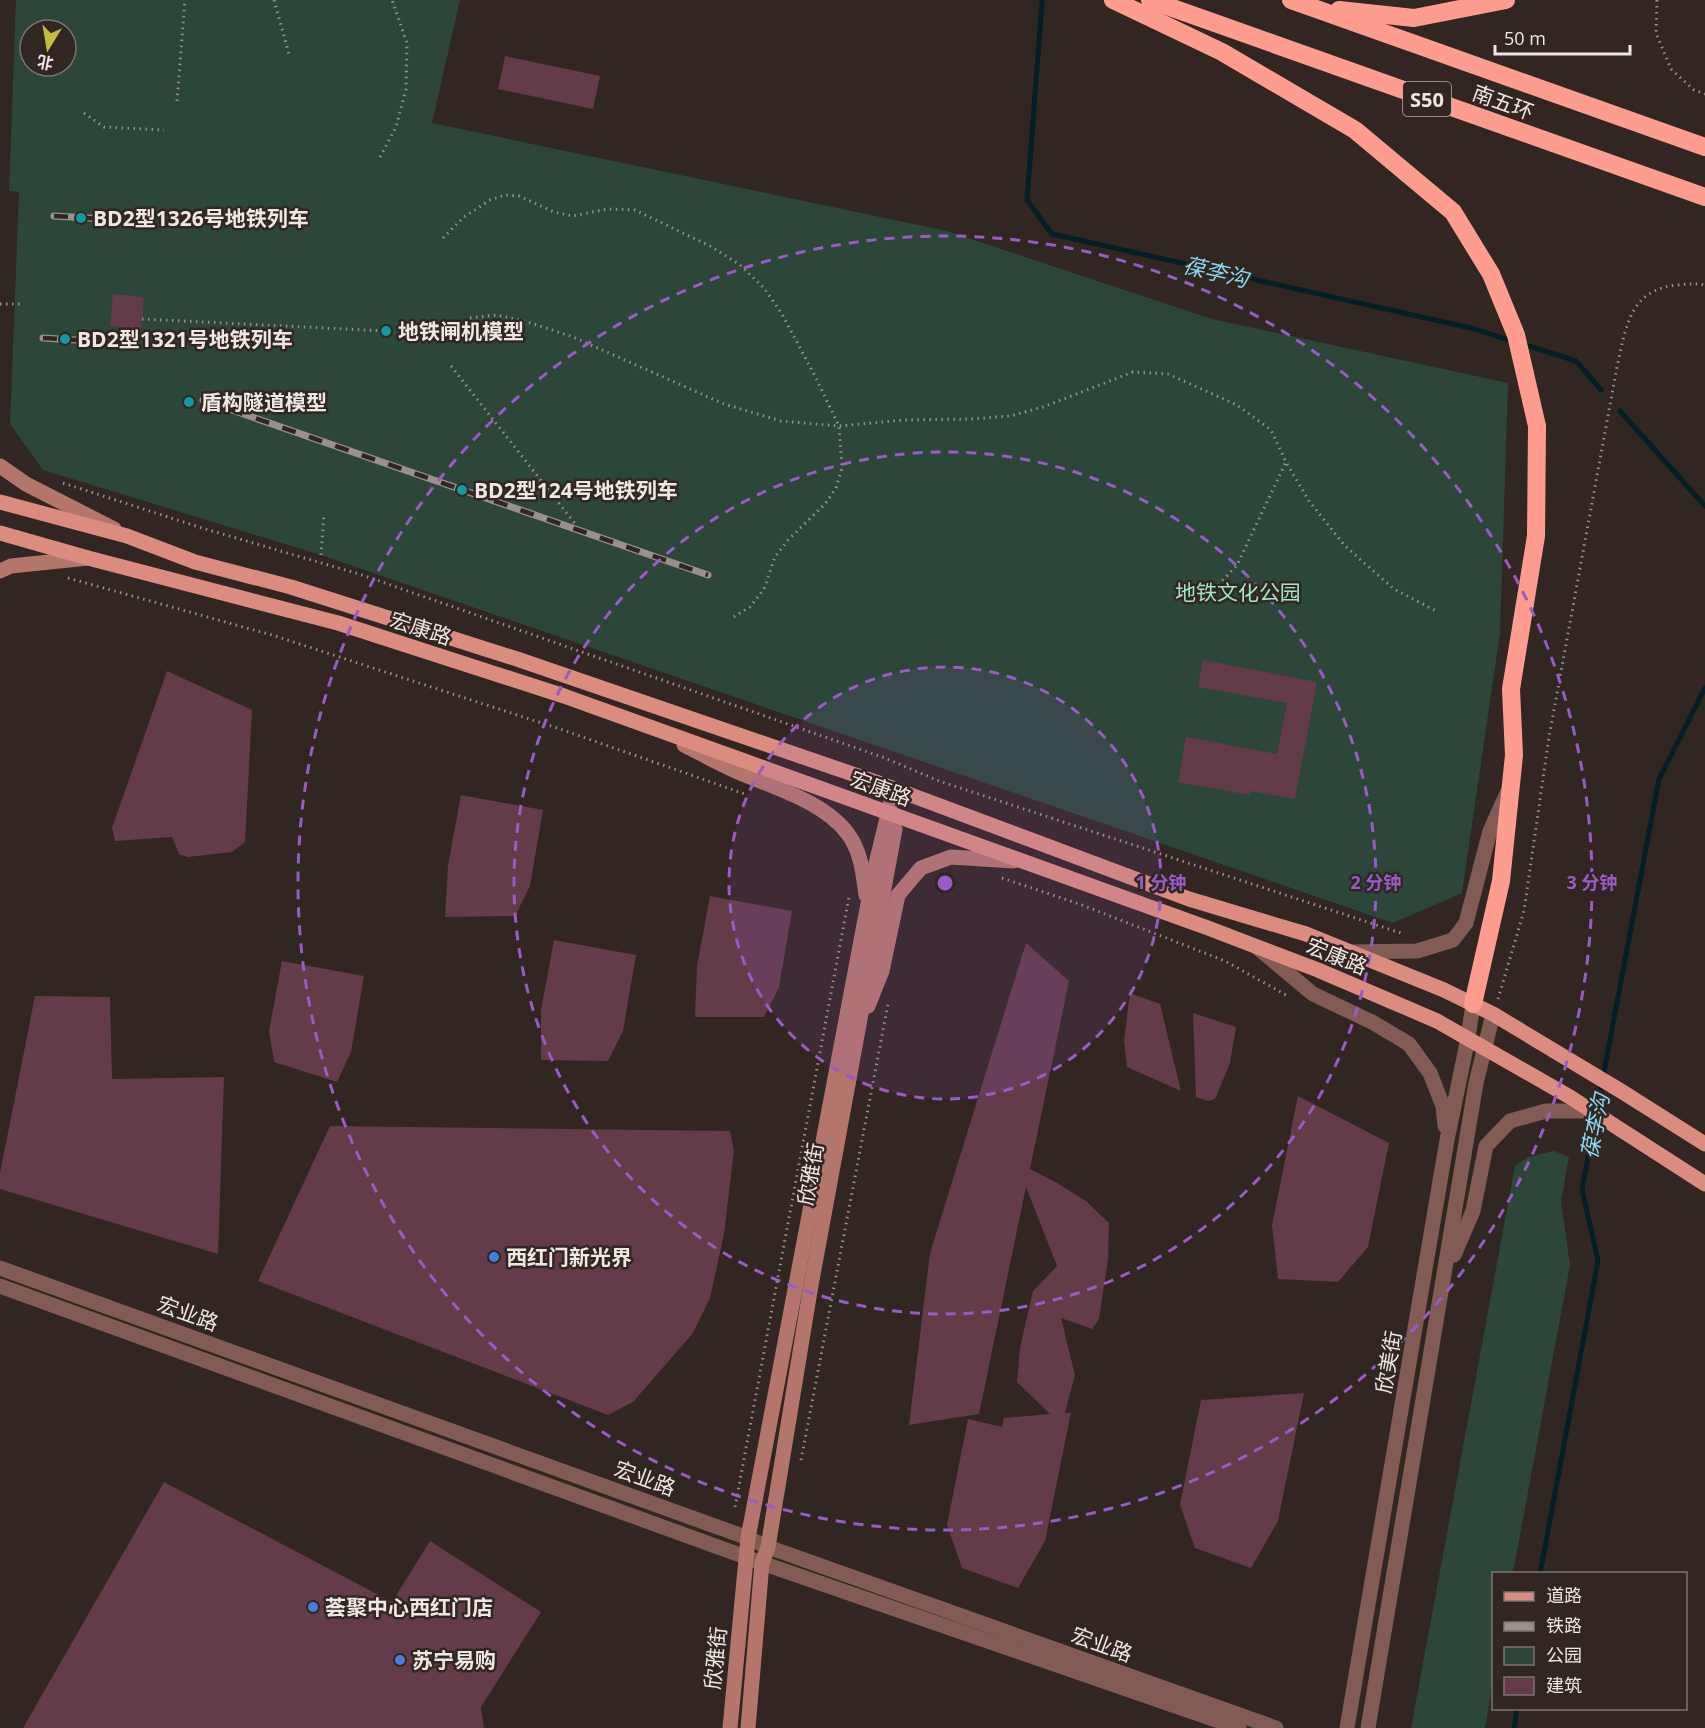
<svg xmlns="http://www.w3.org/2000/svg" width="1705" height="1728" font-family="'Open Sans','Noto Sans SC',sans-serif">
<rect width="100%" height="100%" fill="#312621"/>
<!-- green -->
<g fill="#2d463a" fill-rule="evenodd">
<path d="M16,0H460L432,123L947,231L1212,319L1508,383L1500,633L1462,893L1393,923L321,555L43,470L10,424L19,192L9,191ZM30,30H66V66H30Z"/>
<path d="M1554,1151L1569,1157L1561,1202L1570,1265L1513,1573L1494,1574L1493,1681L1485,1728H1411L1515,1166L1528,1157Z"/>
</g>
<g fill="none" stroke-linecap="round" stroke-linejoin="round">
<!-- stream -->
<g stroke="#041e26" stroke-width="5">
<path d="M1042,2L1027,200L1052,234L1475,329L1514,342"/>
<path d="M1523,344L1576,361L1601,390"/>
<path d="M1620,411L1705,506"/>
<path d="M1540,1574L1598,1261L1582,1189L1659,779L1705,688"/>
<path d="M1514,1728L1517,1708"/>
</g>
</g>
<!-- building -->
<g fill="#633b49">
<path d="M505,56L600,76L593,109L498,89Z"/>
<path d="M113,294L144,297L141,329L110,326Z"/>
<path d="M1203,660L1317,682L1295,799L1250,791L1249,795L1178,782L1186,737L1277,754L1287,703L1198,687Z"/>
<path d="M167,671L252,710L245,842L232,852L188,857L179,854L172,837L115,841L112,828Z"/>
<path d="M461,795L543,810L530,886L515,916L445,917L448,865Z"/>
<path d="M710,896L792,911L779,987L764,1017H695L697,966Z"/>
<path d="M554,940L636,955L623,1031L608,1061L541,1060V1010Z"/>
<path d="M1026,943L1069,981L1030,1169L1057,1183L1086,1201L1109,1223L1108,1259L1099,1319L1092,1329L1061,1318L1075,1375L1065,1413H1071L1045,1541L1018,1588L962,1568L947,1525L968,1419L1002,1427L1004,1418L1050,1414L1017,1382L1020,1348L1033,1291L1057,1266L1026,1187L979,1414L909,1425L930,1253Z"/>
<path d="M282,961L364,976L351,1052L337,1082L274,1062L269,1031Z"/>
<path d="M1130,993L1160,1004L1181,1091L1127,1067L1124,1041Z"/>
<path d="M35,996L110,997L112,1079L224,1077L218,1254L0,1189V1173Z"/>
<path d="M1193,1013L1236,1027L1230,1063L1215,1099L1208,1101L1196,1097Z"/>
<path d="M1298,1096L1389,1143L1368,1247L1338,1282L1278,1279L1272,1225Z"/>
<path d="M330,1126L730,1131L734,1150L724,1234L710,1298L693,1333L633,1402L608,1415L258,1281Z"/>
<path d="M1304,1393L1278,1521L1251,1568L1195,1548L1180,1505L1201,1400Z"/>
<path d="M164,1482L392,1602L430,1541L541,1612L481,1707L484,1728H23Z"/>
</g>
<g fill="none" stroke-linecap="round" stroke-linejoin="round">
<!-- path -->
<g stroke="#99908c" stroke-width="3" stroke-dasharray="1.5 4.5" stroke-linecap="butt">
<path d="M274,0L289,54"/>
<path d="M1657,0L1656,33L1671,69L1694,90L1705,94"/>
<path d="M177,101L185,0"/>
<path d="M84,113L104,127L164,130"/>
<path d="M380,157L396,127L406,89L407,43L392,0"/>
<path d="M443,238L464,217L490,200L505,195L519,196L554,212L573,216L607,209L635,210L710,246L739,264L764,288L782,314L816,378L839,426L842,468L836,488L825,504L788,540L775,557L764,589L750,607L730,619"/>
<path d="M0,304H24"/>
<path d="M470,318L497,315L528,322L573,337L724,404L781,421L839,426L904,420L970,419L1010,416L1043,407L1133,372L1168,374L1237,405L1271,430L1286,462L1309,501L1345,546L1394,589L1438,612"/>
<path d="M142,319L386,331"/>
<path d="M451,366L576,525"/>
<path d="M63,483L202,528L359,574L885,758L939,781L1404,934"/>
<path d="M321,555L324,514"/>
<path d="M68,578L272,635L560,729L745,794"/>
<path d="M1206,598L1237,565L1286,462"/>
<path d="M1002,878L1082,905L1225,961L1286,995"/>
<path d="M1498,999L1524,911L1549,737L1617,367C1626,327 1629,290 1677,285C1687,284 1695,283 1705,285"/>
<path d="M801,1460L888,1004"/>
<path d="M735,1507L849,897"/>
</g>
<!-- tertiary -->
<g stroke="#825b55" stroke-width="15">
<path d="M1259,949L1313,994L1372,1022L1409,1044L1430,1073L1443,1106L1445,1126"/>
<path d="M1349,952L1417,951L1453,940L1466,923L1490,831L1507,793"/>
<path d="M1454,1255L1473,1211L1486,1146L1510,1121L1546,1111H1590"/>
<path d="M0,1268L748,1538L768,1547L1276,1728"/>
<path d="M0,1286L762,1563L1239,1728"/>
<path d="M1347,1728L1447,1140L1468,1038L1473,1004"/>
<path d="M1368,1728L1476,1083L1493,1014"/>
</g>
<!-- secondary -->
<g stroke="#b4766c" stroke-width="15">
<path d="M0,466L26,484L114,529"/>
<path d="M0,571L11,566L88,558"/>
<path d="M684,745C702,754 719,764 738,772C773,787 825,802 848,834C861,851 863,874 866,895"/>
<path d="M868,1006L882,971L898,895L921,868L951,857L1014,861"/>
<path d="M730,1728L748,1538L874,872L894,789"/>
<path d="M748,1728L762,1563L768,1547L810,1291L895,829"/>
</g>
<!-- primary -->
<g stroke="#db8b7f" stroke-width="15">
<path d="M0,502L127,536L195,562L291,587L517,659L876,782L1189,899L1306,934L1444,990L1493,1014L1621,1091L1705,1144"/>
<path d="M0,533L88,558L338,623L564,696L1208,928L1318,970L1437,1021L1570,1097L1705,1184"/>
</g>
<!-- motorway -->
<g stroke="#fe9d8f" stroke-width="18">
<path d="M1113,0L1222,52L1355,130L1453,212L1491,274L1516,335L1537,426L1536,536L1511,689L1514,755L1501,881L1473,1004"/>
<path d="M1150,0L1705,197"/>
<path d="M1291,0L1705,147"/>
<path d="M1339,10L1414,18L1506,0"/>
</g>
<!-- rail casing -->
<g stroke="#9a908c" stroke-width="7">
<g id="rail">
<path d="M54,216L105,219"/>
<path d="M43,338L92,341"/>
<path d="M203,400L708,575"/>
</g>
</g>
<!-- rail -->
<use href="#rail" stroke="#312621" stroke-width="4.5" stroke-dasharray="14" stroke-linecap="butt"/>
</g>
<!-- distance rings -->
<circle cx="945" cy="883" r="216" fill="#985bc8" fill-opacity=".12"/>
<g fill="none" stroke="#985bc8" stroke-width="3" stroke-dasharray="10 8">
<circle cx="945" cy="883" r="216"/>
<circle cx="945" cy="883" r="431"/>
<circle cx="945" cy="883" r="647"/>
</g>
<!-- markers -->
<g fill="#0f9aa8" stroke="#312621" stroke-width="2">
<circle cx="81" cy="218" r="6"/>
<circle cx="386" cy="331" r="6"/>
<circle cx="65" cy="339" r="6"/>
<circle cx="189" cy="402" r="6"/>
<circle cx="462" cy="490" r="6"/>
</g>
<g fill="#3f7fe0" stroke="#312621" stroke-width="2">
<circle cx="494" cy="1257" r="6"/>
<circle cx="313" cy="1607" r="6"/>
<circle cx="400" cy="1660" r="6"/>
</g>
<g text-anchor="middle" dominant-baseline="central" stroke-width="5" stroke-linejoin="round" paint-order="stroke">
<!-- shield labels -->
<rect fill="#312621" stroke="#b6adaa" stroke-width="1.5" x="1403" y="82" width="48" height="34" rx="4.5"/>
<g font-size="20" font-weight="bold" fill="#efe7e4">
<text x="1427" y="99">S50</text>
</g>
<!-- street labels -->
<g font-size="21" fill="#efe7e4" stroke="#312621">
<text transform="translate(1503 102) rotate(20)">南五环</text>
<text transform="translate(421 628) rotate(18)">宏康路</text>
<text transform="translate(881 788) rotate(20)">宏康路</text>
<text transform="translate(1337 956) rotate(22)">宏康路</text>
<text transform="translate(810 1174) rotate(-80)">欣雅街</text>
<text transform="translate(188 1313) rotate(20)">宏业路</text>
<text transform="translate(1388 1362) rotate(-80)">欣美街</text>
<text transform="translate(645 1478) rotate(20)">宏业路</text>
<text transform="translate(1102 1644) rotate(20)">宏业路</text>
<text transform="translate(715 1658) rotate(-84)">欣雅街</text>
</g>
<!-- poi labels -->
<g font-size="21" font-weight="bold" fill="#efe7e4" stroke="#312621" text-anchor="start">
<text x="93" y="218">BD2型1326号地铁列车</text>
<text x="398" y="331">地铁闸机模型</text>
<text x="77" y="339">BD2型1321号地铁列车</text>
<text x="201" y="402">盾构隧道模型</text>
<text x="474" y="490">BD2型124号地铁列车</text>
<text x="506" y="1257">西红门新光界</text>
<text x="325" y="1607">荟聚中心西红门店</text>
<text x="412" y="1660">苏宁易购</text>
</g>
<!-- park labels -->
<g font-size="21" fill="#9de7c4" stroke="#312621">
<text x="1238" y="592">地铁文化公园</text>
</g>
<!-- water labels -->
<g font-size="22" font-style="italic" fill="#88d8f5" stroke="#312621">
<text transform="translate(1216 271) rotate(13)">葆李沟</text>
<text transform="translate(1594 1126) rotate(-79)">葆李沟</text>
</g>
</g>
<circle cx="945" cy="883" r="9" fill="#985bc8" stroke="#312621" stroke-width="3"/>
<g font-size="18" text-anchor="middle" font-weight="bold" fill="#985bc8" stroke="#312621" stroke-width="5" stroke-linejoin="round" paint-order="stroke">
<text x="1161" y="889">1 分钟</text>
<text x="1376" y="889">2 分钟</text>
<text x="1592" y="889">3 分钟</text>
</g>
<!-- legend -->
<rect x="1492" y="1572" width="195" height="138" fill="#312621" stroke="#7d736f" stroke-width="1.5"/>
<rect x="1504" y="1592" width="30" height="9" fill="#db8b7f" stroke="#7d736f" stroke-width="1.5"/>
<text x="1546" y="1602" font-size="18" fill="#efe7e4">道路</text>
<rect x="1504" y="1622" width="30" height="9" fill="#9a908c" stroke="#7d736f" stroke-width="1.5"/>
<text x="1546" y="1632" font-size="18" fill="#efe7e4">铁路</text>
<rect x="1504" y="1647" width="30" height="18" fill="#2d463a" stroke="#7d736f" stroke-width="1.5"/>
<text x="1546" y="1662" font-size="18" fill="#efe7e4">公园</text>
<rect x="1504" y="1677" width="30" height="18" fill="#633b49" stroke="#7d736f" stroke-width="1.5"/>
<text x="1546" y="1692" font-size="18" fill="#efe7e4">建筑</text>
<!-- north arrow -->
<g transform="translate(48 48) rotate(191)"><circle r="28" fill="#312621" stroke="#7d736f" stroke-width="1.5"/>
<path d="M0-4.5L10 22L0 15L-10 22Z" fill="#c4bc3d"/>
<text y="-9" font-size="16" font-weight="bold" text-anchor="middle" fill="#efe7e4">北</text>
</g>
<!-- scale -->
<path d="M1495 45v9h135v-9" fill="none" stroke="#efe7e4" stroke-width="3"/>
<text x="1504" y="45" font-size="18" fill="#efe7e4" stroke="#312621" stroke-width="4.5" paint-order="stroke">50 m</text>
</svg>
